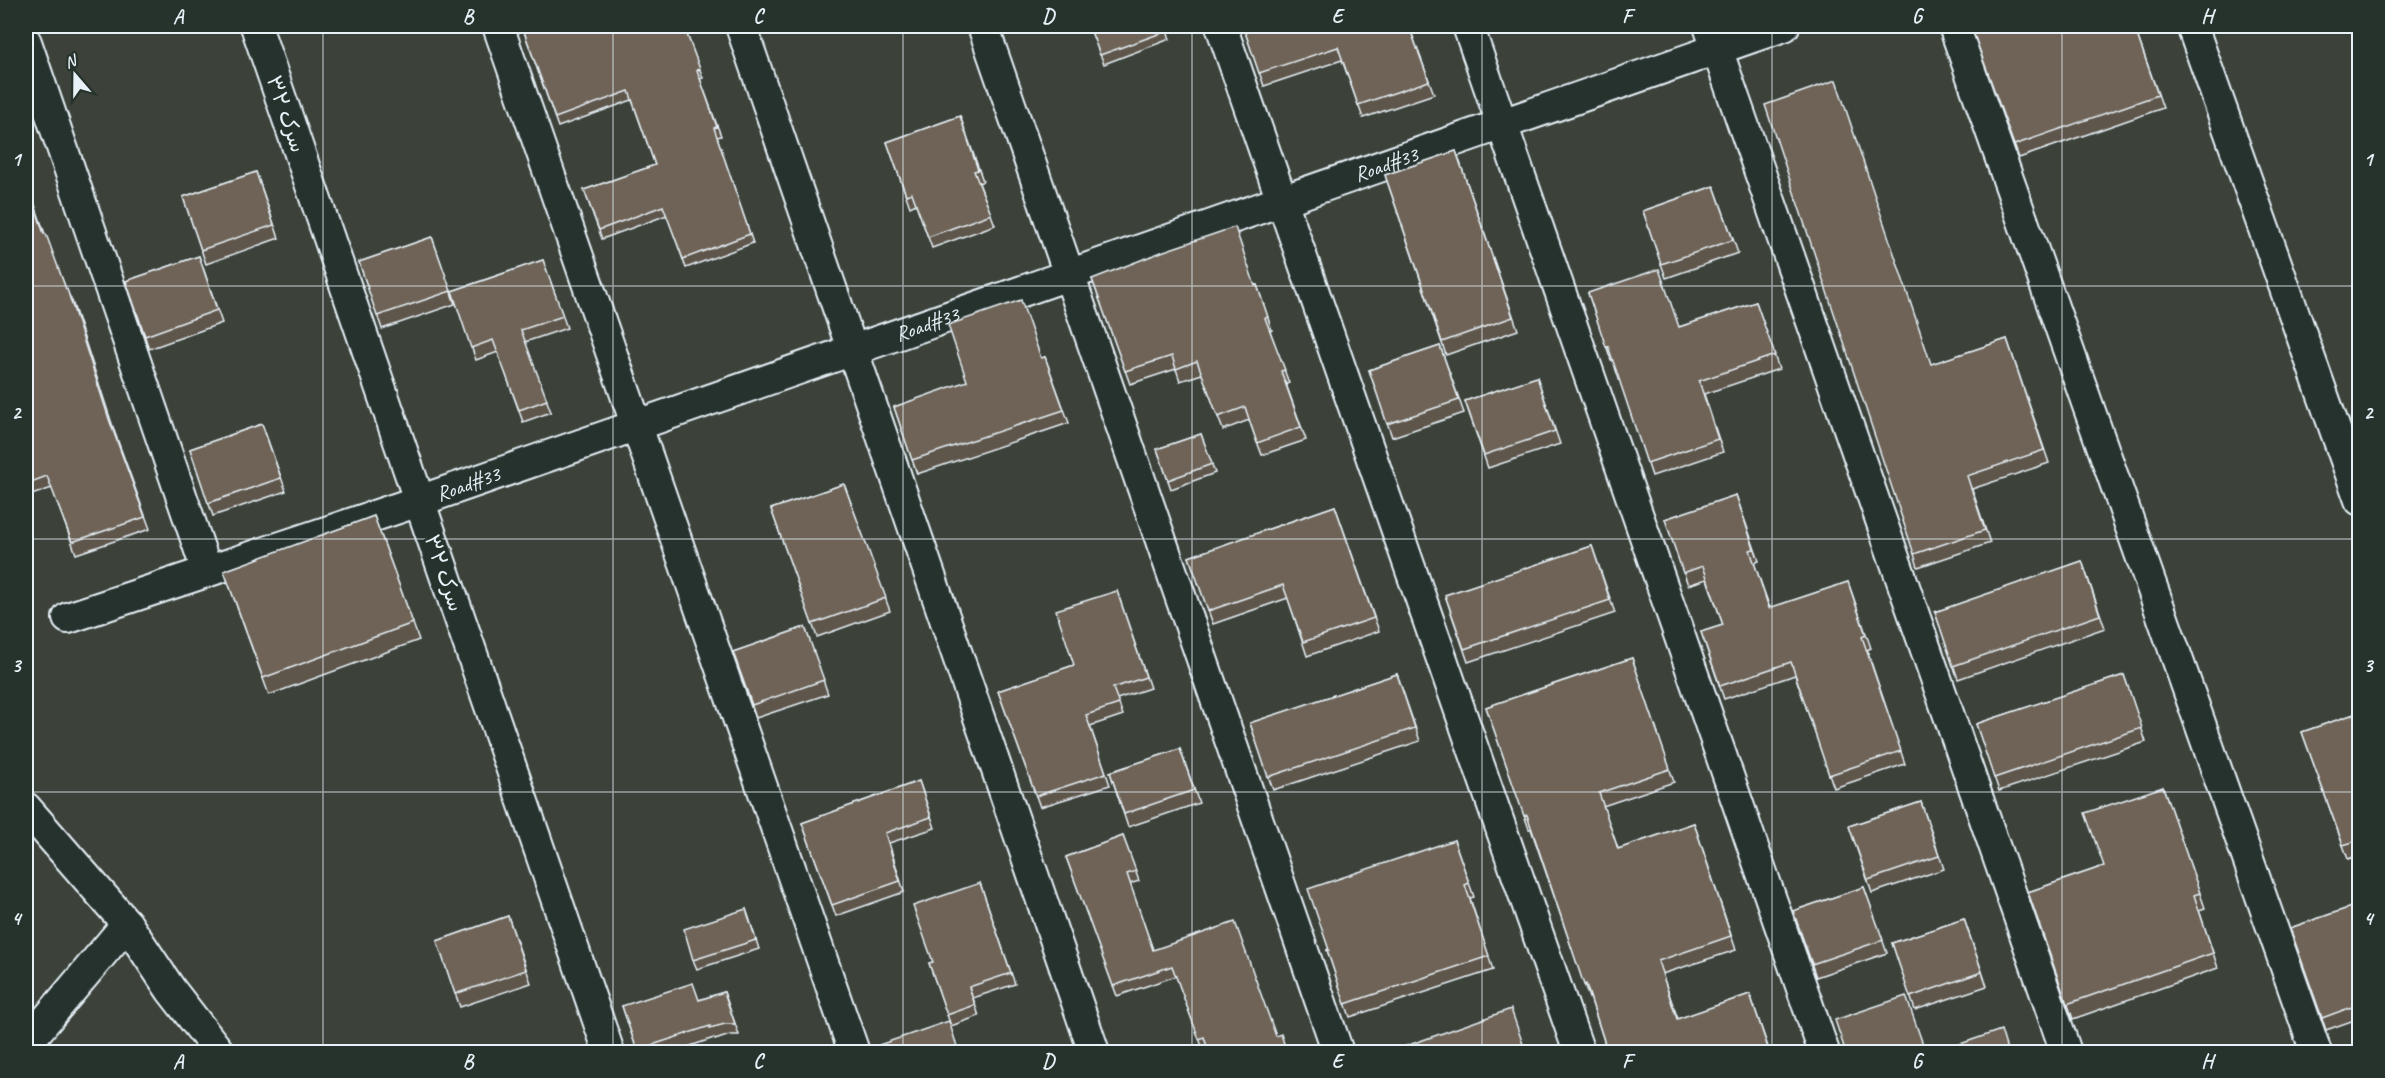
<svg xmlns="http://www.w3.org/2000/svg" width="2385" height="1078" font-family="Caveat,'Playpen Sans Arabic',sans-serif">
<rect width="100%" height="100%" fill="#3c423a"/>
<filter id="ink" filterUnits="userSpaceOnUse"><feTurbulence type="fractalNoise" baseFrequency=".0167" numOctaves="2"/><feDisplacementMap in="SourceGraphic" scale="12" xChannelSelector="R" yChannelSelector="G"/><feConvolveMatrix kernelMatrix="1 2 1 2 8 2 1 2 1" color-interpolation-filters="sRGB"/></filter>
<g filter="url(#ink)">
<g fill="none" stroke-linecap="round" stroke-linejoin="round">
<!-- street casing -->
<g stroke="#e8f1f8" stroke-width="34">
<g id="street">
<path d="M256,26L609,1052"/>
<path d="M498,26L854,1052"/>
<path d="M741,26L1094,1052"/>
<path d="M983,26L1338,1052"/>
<path d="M1221,26L1579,1052"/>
<path d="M1468,26L1824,1052"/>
<path d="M1709,26L2066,1052"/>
<path d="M1954,26L2316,1052"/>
<path d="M2192,26L2360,500"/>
<path d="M26,42L207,571"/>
<path id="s1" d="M68,618L419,501L1784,26"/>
<path d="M26,808L127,924L171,990L219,1052"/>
<path d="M26,1044L127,924"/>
</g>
</g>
<!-- street -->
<use href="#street" stroke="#26332d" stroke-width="30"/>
</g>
<!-- wall -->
<g fill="#5f564b" stroke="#e8f1f8" stroke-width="1.5">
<path d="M522,26L683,30L685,29L703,78L700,79L721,136L717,137L753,243L686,268L667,215L602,239L584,190L655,165L632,100L558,127Z"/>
<path d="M1089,26H1165L1170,39L1104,64Z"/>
<path d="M1243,26H1409L1434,94L1363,118L1342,60L1264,86Z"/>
<path d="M1971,26H2134L2163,108L2019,158Z"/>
<path d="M960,116L983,181L979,183L995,225L932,248L916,204L910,207L887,142Z"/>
<path d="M1456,151L1518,330L1446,355L1385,175Z"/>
<path d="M256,172L279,238L206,264L183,197Z"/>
<path d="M26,179L45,234L66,289L72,301L115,433L150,529L76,554L52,488L26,497Z"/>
<path d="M1714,186L1738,253L1666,278L1643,211Z"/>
<path d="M432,237L455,304L382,329L359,262Z"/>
<path d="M199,256L222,323L149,349L126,281Z"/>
<path d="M543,260L567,328L525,342L551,412L523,422L498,352L476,360L452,291Z"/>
<path d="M1092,279L1257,285L1272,330L1270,331L1289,383L1286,384L1306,440L1262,455L1249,420L1223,430L1202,374L1180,381L1176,369L1130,384Z"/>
<path d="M1588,293L1679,327L1756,302L1779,369L1704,394L1723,452L1652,476L1613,360H1611Z"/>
<path d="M2007,339L2049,463L1972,489L1990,543L1918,567L1914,554L1932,364Z"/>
<path d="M1440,346L1464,413L1392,437L1369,370Z"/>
<path d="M1045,357L1069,423L917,474L894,407Z"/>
<path d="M1537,377L1560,444L1488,468L1465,401Z"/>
<path d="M262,424L286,491L213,516L190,449Z"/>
<path d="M1201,434L1215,473L1171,489L1157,449Z"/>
<path d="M844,484L890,611L817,637L771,509Z"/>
<path d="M1736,495L1759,561L1754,563L1770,608L1848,582L1871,648L1867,650L1905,764L1834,788L1795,675L1724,699L1701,632L1723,625L1707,579L1688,585L1665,519Z"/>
<path d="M1335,506L1379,631L1307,656L1288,598L1213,624L1189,557Z"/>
<path d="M374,516L419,640L269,695L224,571Z"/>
<path d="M1592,546L1615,613L1468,662L1445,595Z"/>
<path d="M2082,561L2105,628L1958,679L1935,612Z"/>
<path d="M1117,591L1150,688L1117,699L1123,715L1090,726L1110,785L1040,807L998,691L1074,665Z"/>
<path d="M805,627L828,694L756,718L733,652Z"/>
<path d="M1632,658L1674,782L1603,806L1618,849L1694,823L1736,950L1662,974L1678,1019L1750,994L1770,1053H1608L1590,997L1589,998L1531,829H1529L1486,707Z"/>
<path d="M1397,674L1420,741L1273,790L1250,723Z"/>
<path d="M2124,675L2146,742L1999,791L1976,724Z"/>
<path d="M2360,712V855L2348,859L2302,732Z"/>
<path d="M1180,749L1199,803L1128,827L1110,772Z"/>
<path d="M919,781L935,828L889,843L904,892L836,916L802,823Z"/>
<path d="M2163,787L2205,908L2199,910L2218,968L2073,1019L2028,892L2104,866Z"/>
<path d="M1921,802L1944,869L1872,893L1849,826Z"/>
<path d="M1123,836L1139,881L1130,884L1153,950L1276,1036L1287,1053L1207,1047L1203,1049L1176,976L1117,996L1066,857Z"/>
<path d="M1454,840L1474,897L1470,898L1493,970L1350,1017L1327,950Z"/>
<path d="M980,883L1015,984L973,998L979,1016L951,1026L929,963L933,962Z"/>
<path d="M1864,887L1887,953L1816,977L1793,911Z"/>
<path d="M2360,904V1018L2326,1030L2290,928Z"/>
<path d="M746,909L759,949L697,969L693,960Z"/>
<path d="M508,916L531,983L460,1007L437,941Z"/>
<path d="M1964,919L1987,986L1915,1010L1892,943Z"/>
<path d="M724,992L739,1035H730L715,1040L714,1038L670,1053H638L622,1006L699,1000Z"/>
</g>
<!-- building -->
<g fill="#6e6457" stroke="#e8f1f8" stroke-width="1.5">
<path d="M522,26H681L683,30L685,29L700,69L697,70L717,127L714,128L750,234L683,259L663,206L599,230L584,190L655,165L629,91L555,118Z"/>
<path d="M1089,26H1165L1167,31L1100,55Z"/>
<path d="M1243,26H1409L1429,81L1358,105L1338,47L1259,73Z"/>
<path d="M1971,26H2134L2158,95L2014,145Z"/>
<path d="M1836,80L1931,364L2007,339L2044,450L1967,476L1985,530L1914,554L1765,105Z"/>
<path d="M960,116L978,170L974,171L991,214L928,237L912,193L906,195L887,142Z"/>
<path d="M1456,151L1513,317L1442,342L1385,175Z"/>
<path d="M256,172L274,225L201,250L183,197Z"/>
<path d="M26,179L44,234H46L66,289H67L110,422L145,517L72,542L47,476L26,484Z"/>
<path d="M1714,186L1733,240L1661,264L1643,211Z"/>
<path d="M1235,227L1255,286L1257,285L1268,317L1265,318L1285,370L1281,371L1301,427L1257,443L1245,407L1218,417L1197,361L1176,369L1172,356L1125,371L1092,279L1164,251Z"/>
<path d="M432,237L451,291L377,316L359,262Z"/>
<path d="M199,256L217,310L145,336L126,281Z"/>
<path d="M543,260L563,316L521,330L547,400L519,410L493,340L471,348L452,291Z"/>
<path d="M1659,269L1679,327L1756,302L1775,355L1699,381L1718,439L1647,463L1608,346L1606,347L1588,293Z"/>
<path d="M1021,300L1041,358L1045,357L1064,410L912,460L894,407L967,381L948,325Z"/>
<path d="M1440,346L1459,400L1387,424L1369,370Z"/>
<path d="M1537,377L1555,431L1484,455L1465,401Z"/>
<path d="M262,424L281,478L208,503L190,449Z"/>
<path d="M1201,434L1212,464L1168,480L1157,449Z"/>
<path d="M844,484L886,598L812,624L771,509Z"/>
<path d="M1736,495L1754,549L1750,550L1769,608L1848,582L1866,635L1862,637L1901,751L1829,775L1791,662L1720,686L1701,632L1723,625L1703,566L1683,573L1665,519Z"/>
<path d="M1335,506L1374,618L1303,642L1283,585L1208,611L1189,557Z"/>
<path d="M374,516L413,623L263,678L224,571Z"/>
<path d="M1592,546L1610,600L1464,649L1445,595Z"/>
<path d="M2082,561L2100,615L1953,666L1935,612Z"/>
<path d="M1117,591L1146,677L1113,688L1119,704L1086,715L1106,773L1036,796L998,691L1074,665L1056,610Z"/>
<path d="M805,627L824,680L752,705L733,652Z"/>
<path d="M1632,658L1670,769L1599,793L1618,849L1694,823L1731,936L1658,961L1677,1019L1750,994L1768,1048L1756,1053H1608L1586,984L1584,985L1527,815L1524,816L1486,707Z"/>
<path d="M1397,674L1415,728L1268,777L1250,723Z"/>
<path d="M2124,675L2142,728L1994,778L1976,724Z"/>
<path d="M2360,712V840L2343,845L2302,732Z"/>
<path d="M1180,749L1194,790L1124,814L1110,772Z"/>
<path d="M919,781L931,817L885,833L900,881L832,905L802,823Z"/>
<path d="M2163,787L2200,893L2194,895L2213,953L2067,1004L2028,892L2104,866L2085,813Z"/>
<path d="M1921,802L1939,856L1868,880L1849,826Z"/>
<path d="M1123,836L1136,871L1127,874L1153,950L1235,922L1276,1036L1281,1034L1287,1053H1209L1204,1037L1199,1039L1172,966L1113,986L1066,857Z"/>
<path d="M1454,840L1469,883L1465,885L1489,956L1345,1004L1327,950H1329L1308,889Z"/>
<path d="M980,883L1011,973L969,987L975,1005L947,1015L929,963L933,962L913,906Z"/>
<path d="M1864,887L1883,940L1812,964L1793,911Z"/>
<path d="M2360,904V1004L2322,1018L2290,928Z"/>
<path d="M746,909L756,940L693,960L684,929Z"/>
<path d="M508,916L526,970L455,994L437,941Z"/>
<path d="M1964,919L1982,972L1910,997L1892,943Z"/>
<path d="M693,983L699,1000L724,992L735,1024H725L710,1028V1026L637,1050L622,1006Z"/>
<path d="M1906,996L1925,1050L1917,1053H1846L1835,1020Z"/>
<path d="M1511,1009L1526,1053H1386Z"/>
<path d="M949,1021L959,1053H881L879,1045Z"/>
<path d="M2001,1030L2008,1053H1934Z"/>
</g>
</g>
<!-- grid -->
<path fill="none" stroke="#e8f1f8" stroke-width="1.5" stroke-opacity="0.55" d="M323,26V1052M613,26V1052M903,26V1052M1192,26V1052M1482,26V1052M1772,26V1052M2062,26V1052M26,286H2360M26,539H2360M26,792H2360"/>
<g text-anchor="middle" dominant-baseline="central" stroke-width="5" stroke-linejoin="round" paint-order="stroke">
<!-- street labels -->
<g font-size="21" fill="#e8f1f8" stroke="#26332d">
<text transform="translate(286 114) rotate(71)">سرک ۳۲</text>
<text stroke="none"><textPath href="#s1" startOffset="1394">Road#33</textPath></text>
<text stroke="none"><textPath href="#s1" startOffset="908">Road#33</textPath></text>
<text stroke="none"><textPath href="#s1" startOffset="422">Road#33</textPath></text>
<text transform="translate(444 573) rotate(71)">سرک ۳۲</text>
</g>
</g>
<!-- margin -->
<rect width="2385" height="1078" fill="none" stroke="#26332d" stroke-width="66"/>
<!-- north arrow -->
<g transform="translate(75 75) rotate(340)" stroke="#26332d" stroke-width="4.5" paint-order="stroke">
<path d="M0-4.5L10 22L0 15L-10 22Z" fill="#e8f1f8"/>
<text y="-9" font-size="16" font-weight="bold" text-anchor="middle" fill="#e8f1f8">N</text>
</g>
<rect x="33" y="33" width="2319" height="1012" fill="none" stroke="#e8f1f8" stroke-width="2"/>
<g font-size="20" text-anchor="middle" font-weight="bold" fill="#e8f1f8">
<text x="178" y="23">A</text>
<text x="468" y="23">B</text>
<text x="758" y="23">C</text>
<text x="1048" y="23">D</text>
<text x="1337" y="23">E</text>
<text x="1627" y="23">F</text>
<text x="1917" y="23">G</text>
<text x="2207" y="23">H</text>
<text x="16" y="166">1</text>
<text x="2368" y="166">1</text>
<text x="16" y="419">2</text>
<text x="2368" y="419">2</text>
<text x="16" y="672">3</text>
<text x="2368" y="672">3</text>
<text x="16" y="925">4</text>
<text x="2368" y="925">4</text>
<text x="178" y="1068">A</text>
<text x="468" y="1068">B</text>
<text x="758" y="1068">C</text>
<text x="1048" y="1068">D</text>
<text x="1337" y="1068">E</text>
<text x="1627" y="1068">F</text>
<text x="1917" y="1068">G</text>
<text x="2207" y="1068">H</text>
</g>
</svg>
